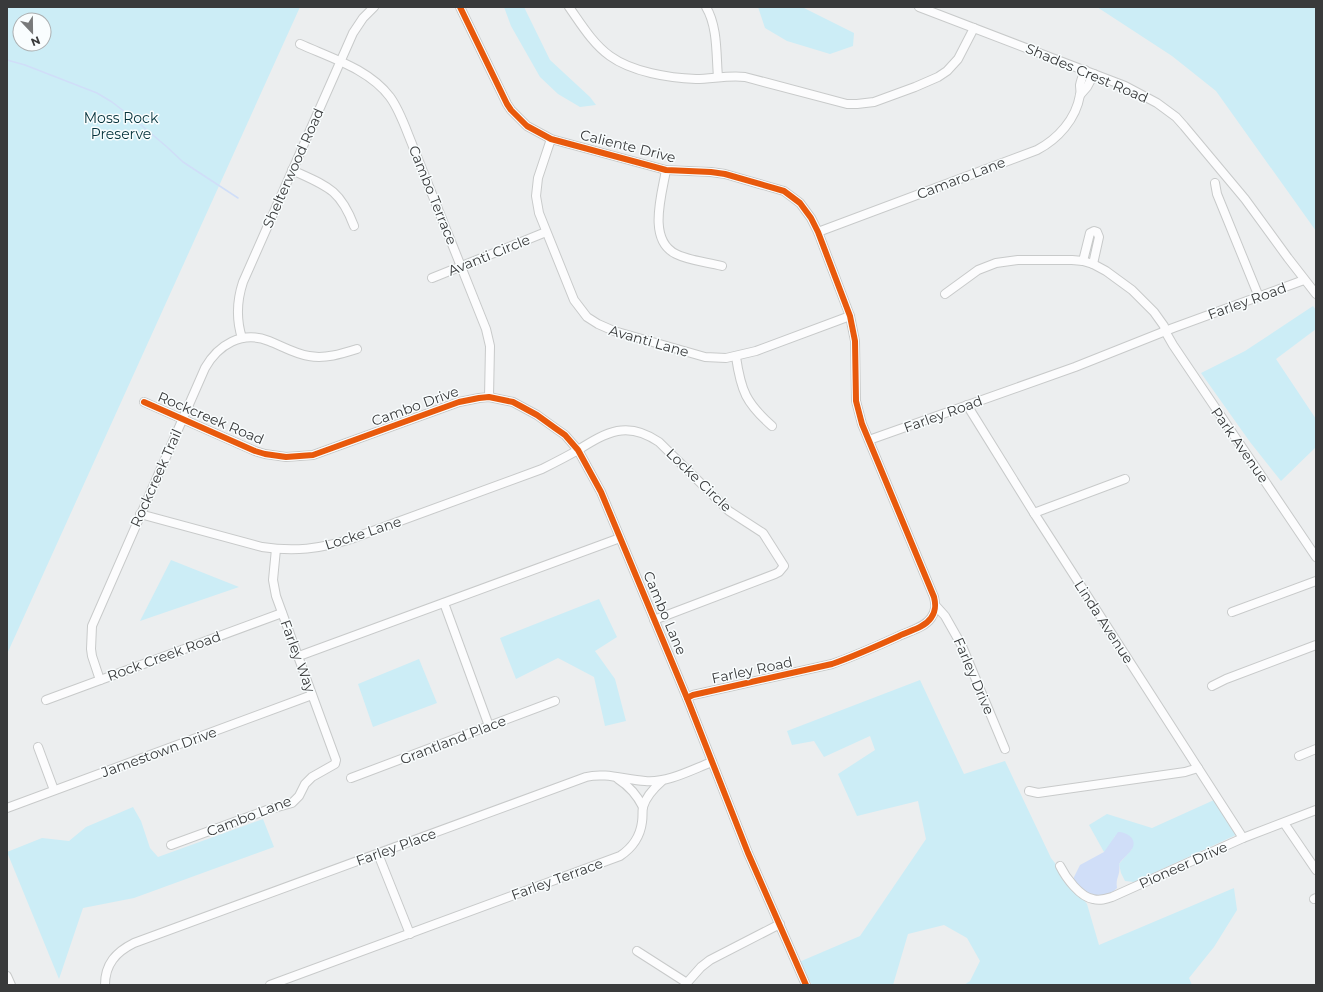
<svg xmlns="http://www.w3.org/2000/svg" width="1323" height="992" font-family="Montserrat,sans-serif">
<rect width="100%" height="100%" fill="#eceeef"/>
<!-- green -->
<g fill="#ccedf6" fill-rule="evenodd">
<path d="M7,7H300L7,654ZM20,20H44V44H20Z"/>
<path d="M504,7H524L550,60L590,97L596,105L580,107L558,94L540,77L511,26Z"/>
<path d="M758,7H802L854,33L853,46L830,54L787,41L765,28Z"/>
<path d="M1097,7H1316V231L1216,91L1172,56Z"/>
<path d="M1313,306L1316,310V329L1276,359L1316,419V447L1281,481L1250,442L1201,373L1245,351Z"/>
<path d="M171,560L239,587L140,621Z"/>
<path d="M599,599L617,637L595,651L615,679L626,721L605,726L594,677L558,658L516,679L500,638Z"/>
<path d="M419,659L437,703L373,727L358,684Z"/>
<path d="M920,680L964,774L1005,761L1051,858L1087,904L1099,945L1234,888L1237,910L1214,947L1189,978L1192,985H964L970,981L980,961L967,938L944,925L908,934L893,985H812L799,962L860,936L926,839L918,801L857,816L838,774L875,750L870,736L824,757L814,741L792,745L787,731Z"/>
<path d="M1214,800L1238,834L1134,882L1125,881L1121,873L1119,864L1132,849L1115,836L1110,846L1104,852L1089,825L1107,814L1152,828Z"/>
<path d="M133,807L141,821L150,848L158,857L263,819L274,847L134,898L83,908L59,979L7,852L42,838L69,841L86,827Z"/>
</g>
<!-- water -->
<path fill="#d0def8" d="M1118,832C1127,832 1138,839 1132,849C1129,854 1123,858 1119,864C1121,876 1115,877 1117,888C1100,906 1085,895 1073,879L1080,865L1104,852Z"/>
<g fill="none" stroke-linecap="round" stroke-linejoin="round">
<!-- stream -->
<path stroke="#d0def8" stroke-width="1.5" d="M7,60L25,65L97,93L112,102L134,119L167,147L183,162L238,198"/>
<!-- minor casing -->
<g stroke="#c8caca" stroke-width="10">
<g id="minor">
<path d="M460,7L507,104L511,110L527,126L551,139L666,170L711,172L725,174L784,191L800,203L811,218L818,232L850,316L855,341L856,401L862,424L934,597C936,605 936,611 931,618C924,628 909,631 899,636C877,646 855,656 832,664L693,695L687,698"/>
<path d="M569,7C581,24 593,44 610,56C632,72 669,78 696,79C712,79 728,75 745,77L847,104H857L874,102L915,87L938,77L947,71L958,59L974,28"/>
<path d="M706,7C718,27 716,55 718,77"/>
<path d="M919,7L1125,86L1157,103L1176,117L1184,126L1245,199L1288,258L1316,294"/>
<path d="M300,44C331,58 369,69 390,97C398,108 403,121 408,134L486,329L490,346L489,397"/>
<path d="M1080,95L1087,87L1094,74"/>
<path d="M551,139L538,178L536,196L539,213L574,300L587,317L598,324L614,331L705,357L726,358L756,351L850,316"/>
<path d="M292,170C327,186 340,189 354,226"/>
<path d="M666,170C662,194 647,240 676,254C690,261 707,262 722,266"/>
<path d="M1215,183L1217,194L1259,297"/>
<path d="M818,232L1037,150C1058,139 1076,119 1080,95C1081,92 1080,88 1080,85C1081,80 1083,75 1085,70"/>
<path d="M1083,261L1090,233L1094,231L1097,232L1099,237L1093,264"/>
<path d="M432,278L546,232"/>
<path d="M945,294L978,270L996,263L1018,260H1072L1083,261L1093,264L1106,271L1132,290L1154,312L1164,326L1165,331L1173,345L1316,557"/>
<path d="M242,338C236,319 237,300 243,282L353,33L363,18L374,7"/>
<path d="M736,357C741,391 746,403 772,426"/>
<path d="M144,402L255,451L265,454L286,457L313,455L459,402L479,398L489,397L513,402L537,415L555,428L565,435L578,450L601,492L687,698L748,853L806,985"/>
<path d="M967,405L1034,513L1243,838"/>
<path d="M869,440L1075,367L1173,328L1304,280"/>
<path d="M1034,513L1125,479"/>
<path d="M140,514L262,547C294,552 320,549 351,539L542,469C554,463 566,457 578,450C607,432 627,420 659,442L729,511L763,533L784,566L779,572L775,574L654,620"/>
<path d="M444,603L489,726"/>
<path d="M936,606L945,616L962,646L1005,749"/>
<path d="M1232,612L1316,581"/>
<path d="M299,656L620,538"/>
<path d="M100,680L92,656L91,649L92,626L205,368C218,345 242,330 269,341C282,346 295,354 309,356C325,359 341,354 357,349"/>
<path d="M1212,686L1226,679L1316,645"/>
<path d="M46,700L282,613"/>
<path d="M38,747L54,790"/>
<path d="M1299,756L1316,749"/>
<path d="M351,778L555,701"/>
<path d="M618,779C629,786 637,795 643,807"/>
<path d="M1029,791L1038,793L1185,772L1198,768"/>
<path d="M7,808L312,695"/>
<path d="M1284,823L1316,870"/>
<path d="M171,845L267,810L292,803L299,796L305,784L312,777L335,764L336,760L276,596L273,580L276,549"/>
<path d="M378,854L410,934"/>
<path d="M1060,866C1066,878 1080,897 1093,899C1100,901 1106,899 1112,897L1243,838L1316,810"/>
<path d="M1314,899L1316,898"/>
<path d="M637,951L687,983"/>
<path d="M7,976L11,985"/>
<path d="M105,985C105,964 116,952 134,943L586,777C605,772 626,780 645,781C668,783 691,770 712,762"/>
<path d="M270,985L620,856C632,848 640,838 642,822C643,817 642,812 643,807C646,796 654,788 662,781"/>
<path d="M685,985L701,967L710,960L780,924"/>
</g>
</g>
<!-- minor -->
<use href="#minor" stroke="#fcfcfd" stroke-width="8"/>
<!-- cycleway casing -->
<g stroke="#f9fdfe" stroke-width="8">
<g id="cycleway">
<path d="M460,7L507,104L511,110L527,126L551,139L666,170L711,172L725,174L784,191L800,203L811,218L818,232L850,316L855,341L856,401L862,424L934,597C936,605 936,611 931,618C924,628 909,631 899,636C877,646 855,656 832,664L693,695L687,698"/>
<path d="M144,402L255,451L265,454L286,457L313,455L459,402L479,398L489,397L513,402L537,415L555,428L565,435L578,450L601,492L687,698L748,853L806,985"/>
</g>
</g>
<!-- cycleway -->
<use href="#cycleway" stroke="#e8590c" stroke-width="6"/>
</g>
<g text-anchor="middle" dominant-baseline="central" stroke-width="3" stroke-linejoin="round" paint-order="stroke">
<!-- street labels -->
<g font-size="14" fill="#393a3b" stroke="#f9fdfe">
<text transform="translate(1087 73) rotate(23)">Shades Crest Road</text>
<text transform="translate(628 146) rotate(14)">Caliente Drive</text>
<text transform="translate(293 168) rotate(-66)">Shelterwood Road</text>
<text transform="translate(961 178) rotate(-21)">Camaro Lane</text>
<text transform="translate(433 195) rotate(68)">Cambo Terrace</text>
<text transform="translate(489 255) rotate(-22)">Avanti Circle</text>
<text transform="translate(1247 301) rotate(-20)">Farley Road</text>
<text transform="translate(649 341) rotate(16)">Avanti Lane</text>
<text transform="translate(415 406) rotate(-20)">Cambo Drive</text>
<text transform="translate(943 414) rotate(-20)">Farley Road</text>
<text transform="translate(211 418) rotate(23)">Rockcreek Road</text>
<text transform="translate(1240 445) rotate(55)">Park Avenue</text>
<text transform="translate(156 478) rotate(-66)">Rockcreek Trail</text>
<text transform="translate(699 480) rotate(44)">Locke Circle</text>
<text transform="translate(363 533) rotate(-18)">Locke Lane</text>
<text transform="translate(665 613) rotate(67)">Cambo Lane</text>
<text transform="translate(1104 622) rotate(57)">Linda Avenue</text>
<text transform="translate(164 656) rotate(-20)">Rock Creek Road</text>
<text transform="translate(298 656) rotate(70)">Farley Way</text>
<text transform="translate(752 670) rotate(-12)">Farley Road</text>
<text transform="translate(974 676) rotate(67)">Farley Drive</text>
<text transform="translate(453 740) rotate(-21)">Grantland Place</text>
<text transform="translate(159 752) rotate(-20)">Jamestown Drive</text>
<text transform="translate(249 816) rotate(-21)">Cambo Lane</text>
<text transform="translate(396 847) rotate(-20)">Farley Place</text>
<text transform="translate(1183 865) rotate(-24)">Pioneer Drive</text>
<text transform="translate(557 879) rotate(-20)">Farley Terrace</text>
</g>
<!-- park labels -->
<g font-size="14" fill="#04323b" stroke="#f9fdfe">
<text x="121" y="118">Moss Rock<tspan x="121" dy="16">Preserve</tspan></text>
</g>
</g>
<!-- border -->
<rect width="1323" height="992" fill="none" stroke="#393a3b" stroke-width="16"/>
<!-- north arrow -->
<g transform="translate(32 32) rotate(158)"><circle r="19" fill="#f9fdfe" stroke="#acafb0"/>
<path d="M0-3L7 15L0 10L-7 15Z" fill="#78797a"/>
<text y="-6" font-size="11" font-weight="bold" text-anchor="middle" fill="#393a3b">N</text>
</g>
</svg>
